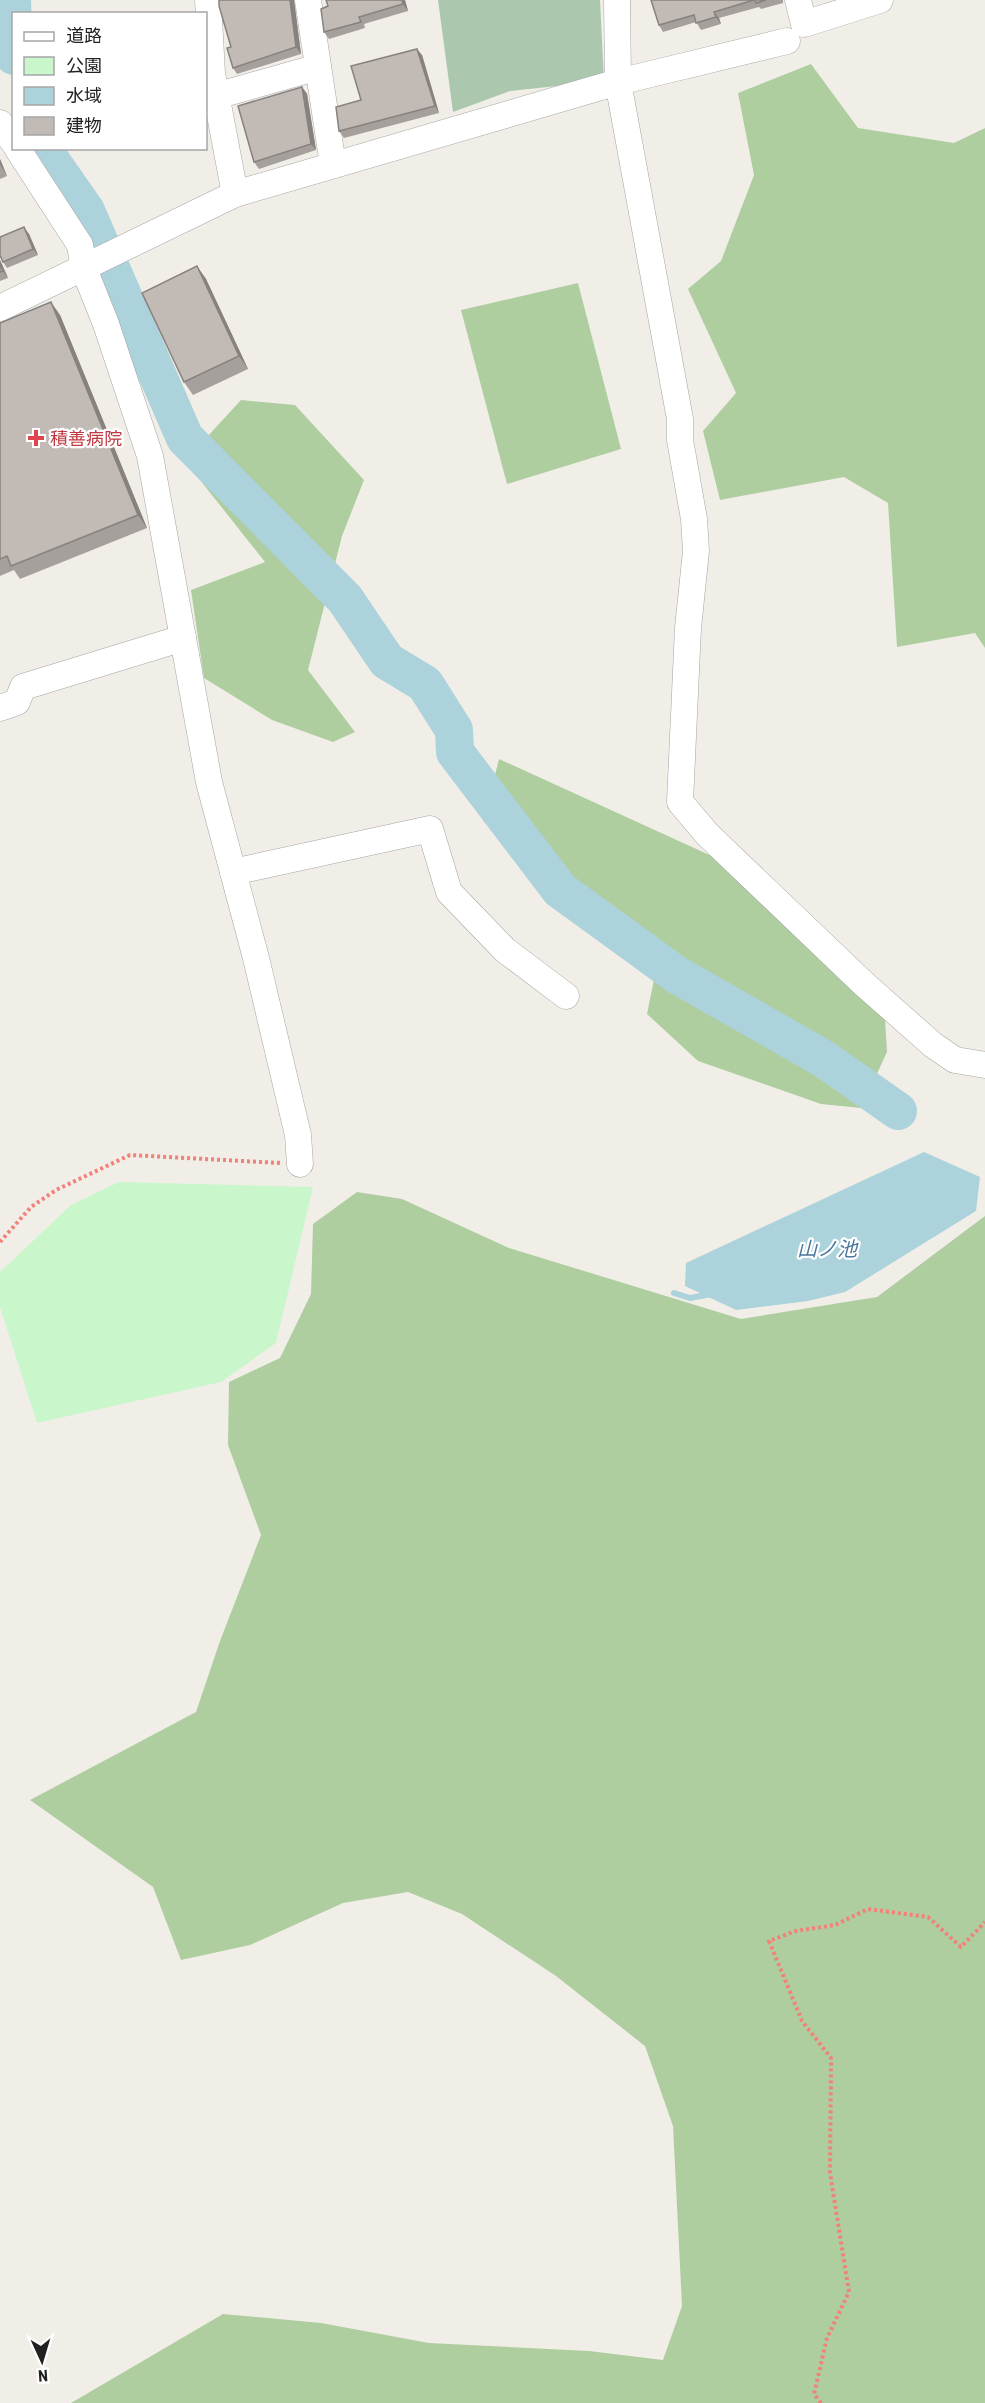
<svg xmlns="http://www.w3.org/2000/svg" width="985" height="2403" font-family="'Roboto Condensed','Noto Sans JP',sans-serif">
<rect width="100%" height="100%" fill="#f1eee8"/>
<!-- forest -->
<g fill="#aecea0">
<path d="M811,64L858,128L954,143L985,128V648L975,633L897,647L888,503L844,477L720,500L703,431L736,393L688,289L721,261L754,175L738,93Z"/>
<path d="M578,283L621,449L507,484L461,310Z"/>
<path d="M241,400L295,405L364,480L342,536L308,670L355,732L333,742L272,720L204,678L191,590L265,562L185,461Z"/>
<path d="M499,759L716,858L883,985L887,1052L861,1108L821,1104L698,1061L647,1014L659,955L483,821Z"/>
<path d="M357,1192L402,1199L509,1248L741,1319L877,1297L985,1216V2403H71L223,2314L321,2323L429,2343L589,2351L663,2360L682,2306L673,2126L645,2046L556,1976L462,1914L408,1892L343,1903L250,1945L181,1960L153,1887L30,1800L196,1712L220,1641L261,1535L228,1445L229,1382L280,1358L311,1294L313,1224Z"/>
</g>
<!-- cemetery -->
<path fill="#abc8ae" d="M438,0H600L604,81L510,91L453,112Z"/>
<!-- park -->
<path fill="#c9f7cb" d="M119,1182L313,1187L276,1343L221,1382L37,1423L0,1307V1272L71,1205Z"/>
<!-- water -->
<path fill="#acd2dc" d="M924,1152L980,1177L976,1211L845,1292L808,1301L736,1310L685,1286L686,1263Z"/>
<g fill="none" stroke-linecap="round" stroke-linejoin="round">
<!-- stream -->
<path stroke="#acd2dc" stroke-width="6" d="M674,1293L690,1298L711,1294"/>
<!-- river -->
<g stroke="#acd2dc" stroke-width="38">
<path d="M12,0L14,56"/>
<path d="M42,148L86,211L185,438L345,599L387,661L425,684L454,730L455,752L560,890L677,975L824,1059L898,1111"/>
</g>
<!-- minor casing -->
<g stroke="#a5a5a5" stroke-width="27">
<g id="minor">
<path d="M208,0L212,73L235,194"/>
<path d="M308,0L333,165"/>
<path d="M617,0L618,82L680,419V440L694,519L696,551L688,628L680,802L707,834L864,984L933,1045L955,1060L985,1065"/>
<path d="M798,0L804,24L880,0"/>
<path d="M216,96L318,67"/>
<path d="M0,123L14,143"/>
<path d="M17,148L80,245L84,269L106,324L150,456L209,782L256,958L298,1135L300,1164"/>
<path d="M0,308L235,194L618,82L787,41"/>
<path d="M0,708L17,702L23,687L183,638"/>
<path d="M233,872L430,829L449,892L505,950L566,996"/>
</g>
</g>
<!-- path -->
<g stroke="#f28178" stroke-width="4" stroke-dasharray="3 3" stroke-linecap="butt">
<path d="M0,1242L31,1207L56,1190L130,1155L280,1163"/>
<path d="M821,2403L814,2394L827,2338L849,2292L830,2173L831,2058L802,2021L769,1941L796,1931L835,1925L868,1909L928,1917L961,1947L985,1922"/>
</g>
<!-- minor -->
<use href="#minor" stroke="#fff" stroke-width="26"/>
</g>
<!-- wall -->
<g fill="#a6a09c">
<path d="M219,0H294L301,54L237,74L233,68L231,47Z"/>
<path d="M405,0L408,11L364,24L365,28L329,39L324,32L328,6Z"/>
<path d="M651,0H783V3L761,9L759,7L719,18L721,24L701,30L696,22L663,32L659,25Z"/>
<path d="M422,55L439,113L344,138L339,131L361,100Z"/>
<path d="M302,87L307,94L316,150L259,169L254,162Z"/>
<path d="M0,159L7,176L0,179Z"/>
<path d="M29,234L38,255L7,268L3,262Z"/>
<path d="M0,260L8,278L0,281Z"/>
<path d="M197,267L206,279L248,369L193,395L184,382Z"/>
<path d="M60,315L147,528L20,579L14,570L0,576V323Z"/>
</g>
<!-- shaded-wall -->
<g fill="#87827f">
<path d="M290,0H294L301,54L296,47Z"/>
<path d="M402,0H405L408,11L403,4Z"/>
<path d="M714,12L719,18L721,24L716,17Z"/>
<path d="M417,49L422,55L439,113L435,106Z"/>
<path d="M302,87L307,94L316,150L311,144Z"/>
<path d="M0,159L7,176L0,164Z"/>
<path d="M24,227L29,234L38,255L33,249Z"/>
<path d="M0,260L8,278L3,271L0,264Z"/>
<path d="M197,266L206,279L248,369L239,356Z"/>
<path d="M51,302L60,315L147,528L138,515Z"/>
</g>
<!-- building -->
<g fill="#c1bab5" stroke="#87827f" stroke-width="1.5">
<path d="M219,0H290L296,47L233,68L227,48L231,47L219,6Z"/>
<path d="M326,0H402L403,4L359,17L361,22L324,32L321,9L328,6Z"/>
<path d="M651,0H754L714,12L716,17L696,23L694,15L659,25Z"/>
<path d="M755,0H766L756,3Z"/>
<path d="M417,49L435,106L339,131L336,107L361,100L351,66Z"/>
<path d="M302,87L311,144L254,162L238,106Z"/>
<path d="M24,227L33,249L3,262L0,255V237Z"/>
<path d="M0,264L3,271L0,272Z"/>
<path d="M197,266L239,356L184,382L142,293Z"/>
<path d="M51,302L138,515L11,566L7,556L0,559V323Z"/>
</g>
<!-- markers -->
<path fill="#e0444e" stroke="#fff" stroke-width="2" d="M33 429h6v6h6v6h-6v6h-6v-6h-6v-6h6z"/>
<g text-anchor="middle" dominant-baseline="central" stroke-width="4.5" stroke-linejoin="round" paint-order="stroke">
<!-- health labels -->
<g font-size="18" fill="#be3a42" stroke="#fff" text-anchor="start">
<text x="50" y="438">積善病院</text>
</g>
<!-- water labels -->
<g font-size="20" font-style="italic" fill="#4c779d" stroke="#fff">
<text x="827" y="1249">山ノ池</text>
</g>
</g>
<!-- legend -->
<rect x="12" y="12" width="195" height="138" fill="#ffffff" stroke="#a6a6a6" stroke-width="1.5"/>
<rect x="24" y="32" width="30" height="9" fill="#ffffff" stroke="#a6a6a6" stroke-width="1.5"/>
<text x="66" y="42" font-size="18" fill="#212121">道路</text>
<rect x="24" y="57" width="30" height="18" fill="#c9f7cb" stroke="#a6a6a6" stroke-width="1.5"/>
<text x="66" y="72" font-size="18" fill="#212121">公園</text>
<rect x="24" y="87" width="30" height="18" fill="#acd2dc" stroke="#a6a6a6" stroke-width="1.5"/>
<text x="66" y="102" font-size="18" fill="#212121">水域</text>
<rect x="24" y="117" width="30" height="18" fill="#c1bab5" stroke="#a6a6a6" stroke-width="1.5"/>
<text x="66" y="132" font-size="18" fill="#212121">建物</text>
<!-- north arrow -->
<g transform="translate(42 2361) rotate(176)" stroke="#ffffff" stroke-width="4.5" paint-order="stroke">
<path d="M0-4.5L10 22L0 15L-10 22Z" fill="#212121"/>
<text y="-9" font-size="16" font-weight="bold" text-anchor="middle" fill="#212121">N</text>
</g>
</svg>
